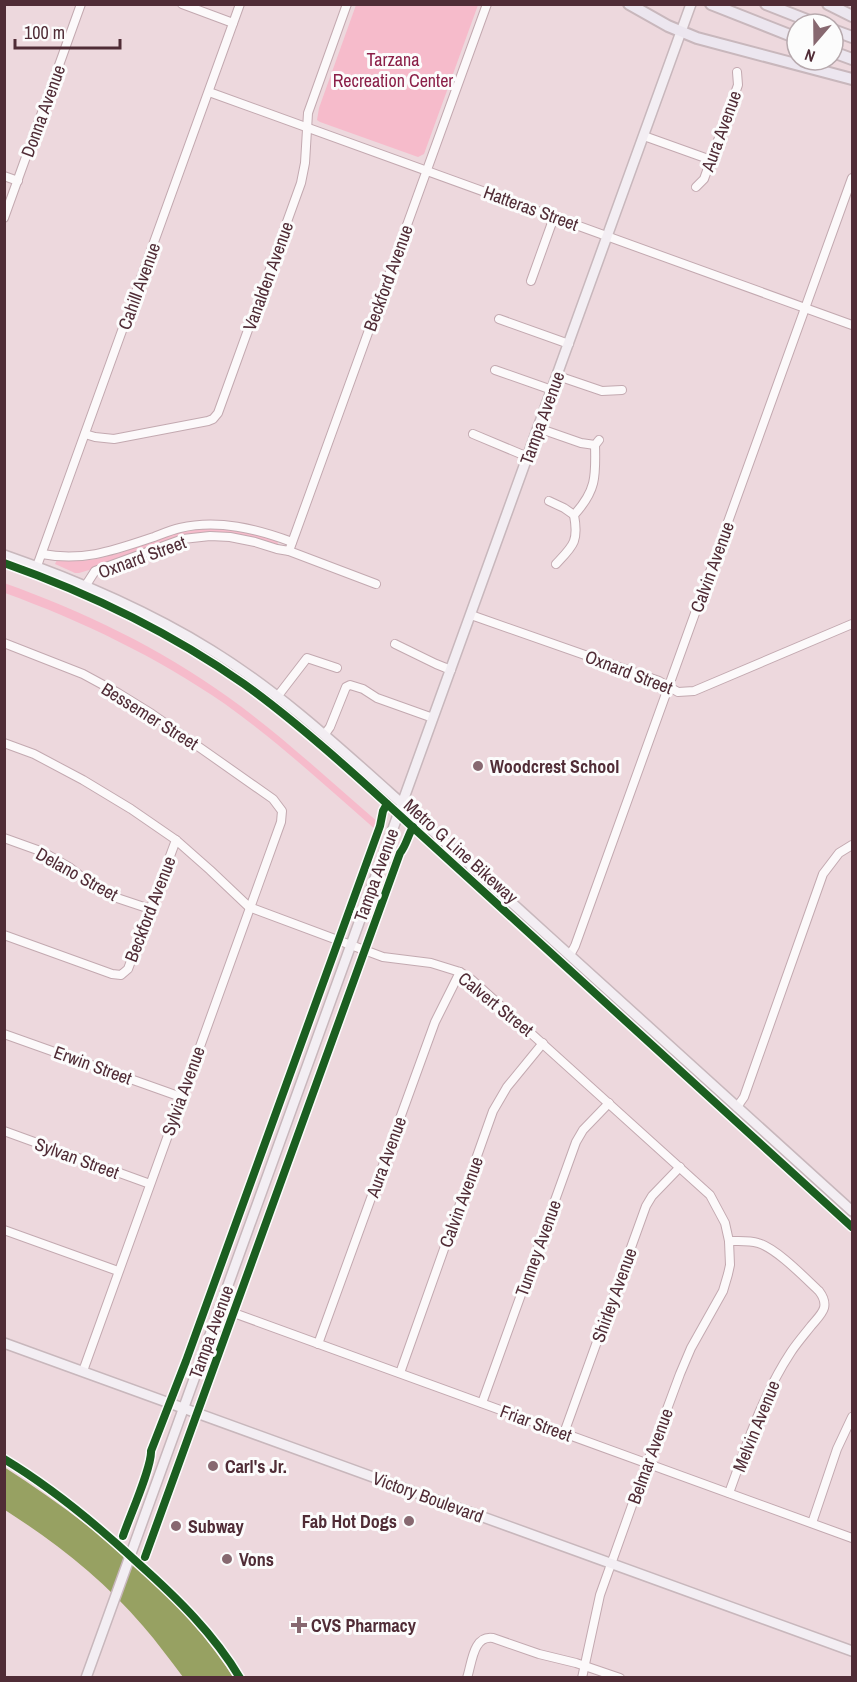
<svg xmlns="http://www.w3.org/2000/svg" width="857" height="1682" font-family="'Archivo Narrow',sans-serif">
<rect width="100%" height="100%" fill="#edd8dd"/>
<!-- green -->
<g fill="#f6bbcb">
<path d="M356,5H478L424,154L418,157L320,122L317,120L319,108Z"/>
<path d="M209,528L242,530L277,540L278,544L276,545L215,533L79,573H75L55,564L57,560L81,561L96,559L120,553L176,533Z"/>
<path d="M4,583C83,611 160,648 228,697C281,735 329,780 379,823L376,830C327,787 278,742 225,704C157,657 82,621 5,593Z"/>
</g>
<!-- water -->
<path fill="#97a162" d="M4,1467C89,1522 178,1591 233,1677H183C170,1660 157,1642 143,1626C104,1580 55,1542 5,1510Z"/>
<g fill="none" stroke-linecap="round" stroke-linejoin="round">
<!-- minor casing -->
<g stroke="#c3a9b0" stroke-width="10">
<g id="minor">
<path d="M182,4L233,23"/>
<path d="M209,92L852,325"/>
<path d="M644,136L711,160"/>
<path d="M4,176L18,181"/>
<path d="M696,187L704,179L738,85L737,72"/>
<path d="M4,218L81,4"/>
<path d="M531,281L554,217"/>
<path d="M499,319L569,344"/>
<path d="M495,370L552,390"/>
<path d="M558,376L602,391L622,390"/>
<path d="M538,428L581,443L595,445L599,440"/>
<path d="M85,434L95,437L114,439L208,421L213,419L218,413L301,183L305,163L308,113L347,4"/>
<path d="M473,434L528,457"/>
<path d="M549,501L564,508L574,515"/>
<path d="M289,551L487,4"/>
<path d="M42,554C84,562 115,550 154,537C162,534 171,530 180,528C218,519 257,529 292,542"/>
<path d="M556,564C573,546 579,542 574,515C596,491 596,477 595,445"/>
<path d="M37,566L240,4"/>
<path d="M86,585L95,571L183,539L210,536L230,537L255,542L277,549L289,551L376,584"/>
<path d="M471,615L659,681L678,692L694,691L852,624"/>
<path d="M4,643L83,674L118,693L152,714L273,799L282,811L281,822L83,1371"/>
<path d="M395,644L436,664L451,670"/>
<path d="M277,697L307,658L337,668"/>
<path d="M325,734L330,727L346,687L350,685L363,689L377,698L433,718"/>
<path d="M4,743L34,754L83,780L131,809L176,840L210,870L249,907L383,957L431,963L460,972L472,980L710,1195L725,1223L729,1241L730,1265L728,1274L723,1291L691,1348L680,1374L650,1455L600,1595L582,1678"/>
<path d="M4,838L43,852L69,867L97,889L114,897L150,909"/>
<path d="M4,935L112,974L121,975L128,969L176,840"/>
<path d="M570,955L575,946L852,178"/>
<path d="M4,1034L181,1097"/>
<path d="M737,1107L744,1097L823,874L839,853L852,845"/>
<path d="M4,1131L150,1184"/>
<path d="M4,1230L118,1271"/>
<path d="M729,1241C739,1241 749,1240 758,1243C776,1248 804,1277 819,1291C831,1307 821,1314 811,1326C804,1335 797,1343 791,1352C762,1396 747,1444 729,1493"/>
<path d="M220,1308L852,1538"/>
<path d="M318,1344L435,1022L460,972"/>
<path d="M400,1373L493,1111L507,1087L543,1043"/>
<path d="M482,1403L576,1142L583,1130L609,1103"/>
<path d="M564,1433L646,1206L652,1196L680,1167"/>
<path d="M812,1523L837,1449L852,1417"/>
<path d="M467,1678C472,1663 473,1635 493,1638L539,1654L576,1663L620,1678"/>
</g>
</g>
<!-- major casing -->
<g stroke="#c8b7bc" stroke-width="12">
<g id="major">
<path d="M4,555C76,580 146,610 211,650C276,690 332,741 389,792C434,832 478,872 522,912C632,1012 743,1111 852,1211"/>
<path d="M4,1343L852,1651"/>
<path d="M86,1678L691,4"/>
</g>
</g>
<!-- highway casing -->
<g stroke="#c8b7bc" stroke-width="14">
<g id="highway">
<path d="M629,4L668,26L697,38L852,79"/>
<path d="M711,4L797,38"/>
<path d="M766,4L817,24"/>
<path d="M828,4L852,16"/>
<path d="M833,30L852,37"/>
<path d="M833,52L852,59"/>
</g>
</g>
<!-- minor -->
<use href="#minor" stroke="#fcf9fa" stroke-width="8"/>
<!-- major -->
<use href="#major" stroke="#f3eef3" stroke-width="9"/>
<!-- highway -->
<use href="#highway" stroke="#ece6ef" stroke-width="10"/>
<!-- cycleway casing -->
<g stroke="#fcfcfc" stroke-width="11">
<g id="cycleway">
<path d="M4,563C89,593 170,632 244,684C290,717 332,754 374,792L852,1227"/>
<path d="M4,1459C54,1489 97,1525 139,1564C177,1598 214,1634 240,1678"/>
<path d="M123,1536C129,1518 152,1467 151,1451L186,1361L380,826L383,811L387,804"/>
<path d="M145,1557L400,853C406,846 408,835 413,827"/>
</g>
</g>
<!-- cycleway -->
<use href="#cycleway" stroke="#1b5e20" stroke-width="8"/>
</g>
<!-- markers -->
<g fill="#876870" stroke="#fcfcfc" stroke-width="2">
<circle cx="478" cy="766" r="6"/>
<circle cx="213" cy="1466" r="6"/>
<circle cx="409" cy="1521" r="6"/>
<circle cx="176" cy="1526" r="6"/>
<circle cx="227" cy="1559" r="6"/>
<path d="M296 1616h6v6h6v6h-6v6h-6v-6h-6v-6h6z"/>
</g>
<g text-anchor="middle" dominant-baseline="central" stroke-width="6" stroke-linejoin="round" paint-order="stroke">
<!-- park labels -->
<g font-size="18" fill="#8b1f48" stroke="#fcfcfc">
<text x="393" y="59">Tarzana<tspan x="393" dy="21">Recreation Center</tspan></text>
</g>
<!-- street labels -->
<g font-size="18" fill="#502c36" stroke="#fcfcfc">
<text transform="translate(43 111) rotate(-70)">Donna Avenue</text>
<text transform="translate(721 131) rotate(-70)">Aura Avenue</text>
<text transform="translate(531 208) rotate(20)">Hatteras Street</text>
<text transform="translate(268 276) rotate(-70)">Vanalden Avenue</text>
<text transform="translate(388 278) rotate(-70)">Beckford Avenue</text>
<text transform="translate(139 286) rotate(-70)">Cahill Avenue</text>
<text transform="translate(542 418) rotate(-70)">Tampa Avenue</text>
<text transform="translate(142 557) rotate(-20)">Oxnard Street</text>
<text transform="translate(712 567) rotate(-70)">Calvin Avenue</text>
<text transform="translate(629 672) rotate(21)">Oxnard Street</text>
<text transform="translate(150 716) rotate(32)">Bessemer Street</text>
<text transform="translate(461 851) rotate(42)">Metro G Line Bikeway</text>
<text transform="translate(77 874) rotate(29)">Delano Street</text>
<text transform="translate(376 875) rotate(-70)">Tampa Avenue</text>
<text transform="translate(150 909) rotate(-69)">Beckford Avenue</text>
<text transform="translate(496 1004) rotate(39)">Calvert Street</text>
<text transform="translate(93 1065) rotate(20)">Erwin Street</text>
<text transform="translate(183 1091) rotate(-70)">Sylvia Avenue</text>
<text transform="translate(386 1157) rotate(-70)">Aura Avenue</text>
<text transform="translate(77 1158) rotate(20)">Sylvan Street</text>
<text transform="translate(461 1202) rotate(-70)">Calvin Avenue</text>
<text transform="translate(538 1248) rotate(-70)">Tunney Avenue</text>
<text transform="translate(614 1295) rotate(-70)">Shirley Avenue</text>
<text transform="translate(211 1332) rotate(-70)">Tampa Avenue</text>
<text transform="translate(536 1423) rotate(20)">Friar Street</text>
<text transform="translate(756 1426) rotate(-68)">Melvin Avenue</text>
<text transform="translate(650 1456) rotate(-70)">Belmar Avenue</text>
<text transform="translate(428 1497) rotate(20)">Victory Boulevard</text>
</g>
<!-- poi labels -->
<g font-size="18" font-weight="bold" fill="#502c36" stroke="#fcfcfc" text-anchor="start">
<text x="490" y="766">Woodcrest School</text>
<text x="225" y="1466">Carl's Jr.</text>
<text x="397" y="1521" text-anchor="end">Fab Hot Dogs</text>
<text x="188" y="1526">Subway</text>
<text x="239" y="1559">Vons</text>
<text x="311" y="1625">CVS Pharmacy</text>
</g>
</g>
<!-- border -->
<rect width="857" height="1682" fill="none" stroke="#502c36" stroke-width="12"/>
<!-- north arrow -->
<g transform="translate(815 42) rotate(200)"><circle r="28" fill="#fcfcfc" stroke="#b7a9ad" stroke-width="1.5"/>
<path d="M0-4.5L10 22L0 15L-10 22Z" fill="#876870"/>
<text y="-9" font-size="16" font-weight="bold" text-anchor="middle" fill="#502c36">N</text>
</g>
<!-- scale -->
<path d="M15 39v9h105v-9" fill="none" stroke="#502c36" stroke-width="3"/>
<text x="24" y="39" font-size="18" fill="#502c36" stroke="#fcfcfc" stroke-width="4.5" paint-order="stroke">100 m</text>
</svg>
